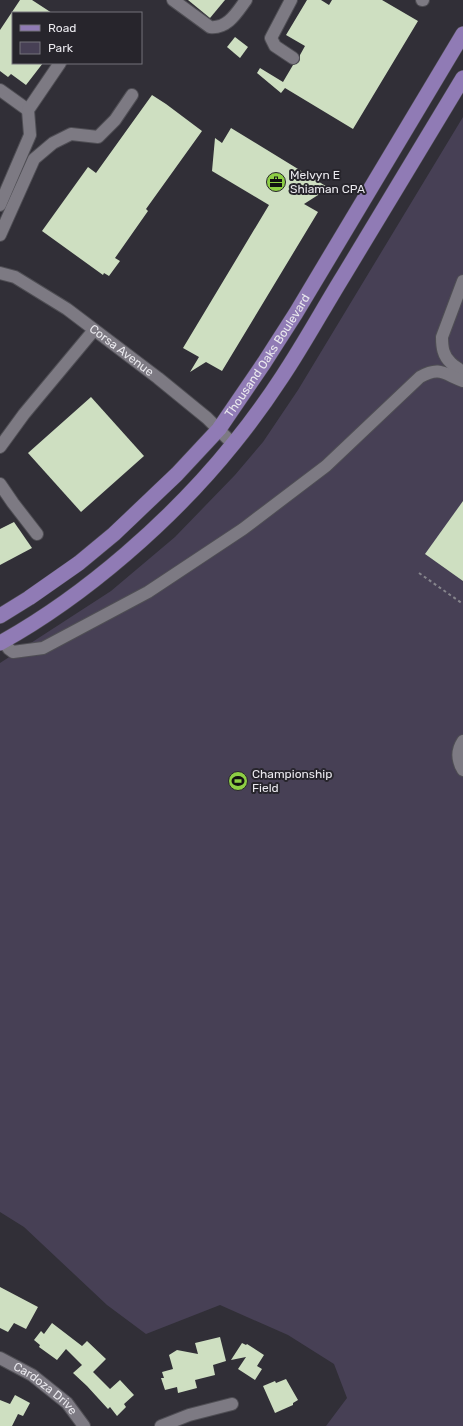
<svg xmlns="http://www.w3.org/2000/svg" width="463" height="1426" font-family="Rubik,sans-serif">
<rect width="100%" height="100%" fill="#312f37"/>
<!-- green -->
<path fill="#474055" d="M463,117V1426H326L347,1398L334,1364L288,1335L220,1305L146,1334L107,1305L24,1227L0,1212V663L111,591L175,537L235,475L263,442L298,390Z"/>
<!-- building -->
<g fill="#cedfc1">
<path d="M20,0H32L52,13H13V63H43L26,85L11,74L8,77L0,71V30Z"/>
<path d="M188,0H225L210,18Z"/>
<path d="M307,0H321L329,5L332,0H382L418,21L353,129L285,88L281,93L257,73L260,68L283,82L293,65L299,62L300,59V55L305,46L286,35Z"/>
<path d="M235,37L248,47L240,58L227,47Z"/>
<path d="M152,95L166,104L202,131L146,209L148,211L115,258L120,261L109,276L104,273L103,275L42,231L88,167L96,173Z"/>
<path d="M231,128L329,188L304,204L318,212L222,371L206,362L190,372L199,357L183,348L269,205L212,171L215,138L222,143Z"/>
<path d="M91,397L144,456L81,512L28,453Z"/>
<path d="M463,501V581L425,554Z"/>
<path d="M14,522L32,548L0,565V529Z"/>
<path d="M0,1287L38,1307L26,1329L14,1323L8,1332L0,1328Z"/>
<path d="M52,1323L82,1346L87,1341L106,1359L93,1372L110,1389L120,1380L134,1395L124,1404L126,1407L117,1416L110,1407L108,1409L87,1386L73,1373L82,1365L66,1349L57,1360L39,1347L40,1345L34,1340L41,1331L44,1334Z"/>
<path d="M220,1337L226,1361L213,1365L215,1375L195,1380L197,1388L178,1393L177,1387L165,1390L161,1378H164L162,1372L173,1369L169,1355L177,1350L198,1354L195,1343Z"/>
<path d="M242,1343L246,1345L247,1344L264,1355L257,1366L262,1369L255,1380L238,1369L246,1357L231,1360Z"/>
<path d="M286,1379L298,1400L293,1403V1405L275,1413L263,1386L275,1381L276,1383Z"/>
<path d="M15,1395L30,1403L23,1416L18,1414L12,1426H0V1400L10,1404Z"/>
</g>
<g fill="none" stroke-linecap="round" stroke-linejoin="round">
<!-- minor casing -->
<g stroke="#4f4e54" stroke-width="14">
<g id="minor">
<path d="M173,0L210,27C228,29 237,12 246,0"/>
<path d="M291,0L271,38L275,46L293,58"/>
<path d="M422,0H423"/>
<path d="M0,90L28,110"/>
<path d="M0,205L30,135L28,110L60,63"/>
<path d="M0,235L34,159L53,143L71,134L98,137L115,120L132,95"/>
<path id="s1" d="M0,273L15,277L67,309L158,378L207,418L233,444"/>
<path d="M463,281L442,337C442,347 443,356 451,363C455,367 460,369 463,373"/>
<path d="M0,447L24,414L94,330"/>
<path d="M0,484L13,503L37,534"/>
<path d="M3,641L9,649L13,652L43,648L148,592L243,529L326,466L420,377C440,366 444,374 463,381"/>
<path d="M463,741C457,750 457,760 463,770"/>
<path id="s2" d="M0,1358L32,1375L67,1403L84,1426"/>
<path d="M161,1426L189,1415L232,1404"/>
</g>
</g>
<!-- major casing -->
<g stroke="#4f4e54" stroke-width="16">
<g id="major">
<path id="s3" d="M0,616L29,598L79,563L114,534L177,474L219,429L264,363L296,313L463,34"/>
<path d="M0,643C85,596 173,519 234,443C251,422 267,400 282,377C304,344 323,309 344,275C384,209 423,144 463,78"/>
</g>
</g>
<!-- path -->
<path stroke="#86858c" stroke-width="2" stroke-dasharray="3 3" stroke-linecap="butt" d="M419,573L463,604"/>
<!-- minor -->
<use href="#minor" stroke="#7d7a83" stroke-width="12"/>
<!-- major -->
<use href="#major" stroke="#907bb5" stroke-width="15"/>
</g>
<!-- icons -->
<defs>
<g id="office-disc" transform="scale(1)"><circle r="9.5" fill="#8dce44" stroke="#27252c"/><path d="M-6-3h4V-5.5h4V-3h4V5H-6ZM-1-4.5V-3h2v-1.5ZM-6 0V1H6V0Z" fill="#111"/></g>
<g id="stadium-disc" transform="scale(1)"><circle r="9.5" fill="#8dce44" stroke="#27252c"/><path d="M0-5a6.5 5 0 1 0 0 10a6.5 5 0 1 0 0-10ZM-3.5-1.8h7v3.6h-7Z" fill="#111"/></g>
</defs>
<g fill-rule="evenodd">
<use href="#office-disc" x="276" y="182"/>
<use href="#stadium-disc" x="238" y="781"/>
</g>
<g text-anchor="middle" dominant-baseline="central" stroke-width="4" stroke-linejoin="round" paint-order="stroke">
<!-- poi labels -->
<g font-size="12" fill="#eae9ee" stroke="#27252c" text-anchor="start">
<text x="290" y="175">Melvyn E<tspan x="290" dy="14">Shiaman CPA</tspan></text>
<text x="252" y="774">Championship<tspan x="252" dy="14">Field</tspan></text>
</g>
<!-- street labels -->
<g font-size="12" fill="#eae9ee" stroke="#27252c">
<text stroke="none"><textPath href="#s1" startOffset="145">Corsa Avenue</textPath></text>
<text stroke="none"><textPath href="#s3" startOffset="377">Thousand Oaks Boulevard</textPath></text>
<text stroke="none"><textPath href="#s2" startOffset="55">Cardoza Drive</textPath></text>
</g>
</g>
<!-- legend -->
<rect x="12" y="12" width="130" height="52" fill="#27252c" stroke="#75737a"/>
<rect x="20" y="25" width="20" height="6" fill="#907bb5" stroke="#75737a"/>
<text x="48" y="32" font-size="12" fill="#eae9ee">Road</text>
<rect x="20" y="42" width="20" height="12" fill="#474055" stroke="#75737a"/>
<text x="48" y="52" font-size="12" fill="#eae9ee">Park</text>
</svg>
